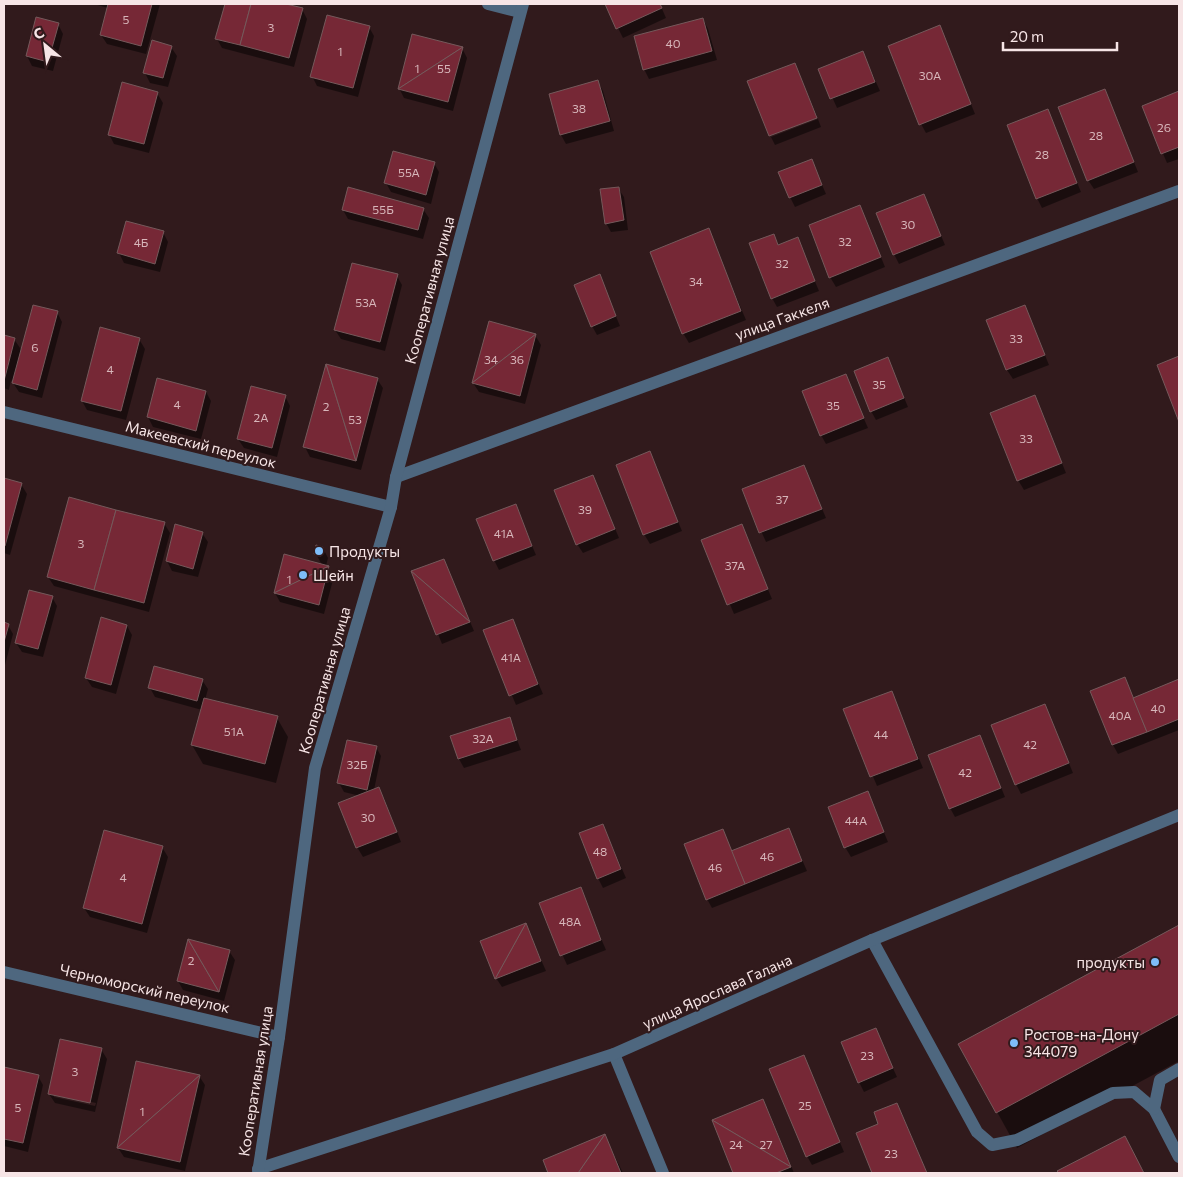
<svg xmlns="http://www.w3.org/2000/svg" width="1183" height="1177" font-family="Commissioner,sans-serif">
<rect width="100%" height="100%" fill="#311a1c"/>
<!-- shadow -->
<g fill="#0007" fill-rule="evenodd">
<path d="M94,4H160L146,54L107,44L101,35L108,8Z"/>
<path d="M226,4H281L302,9L307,19L294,67L222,48L217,39Z"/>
<path d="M606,4H660L666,18L623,38Z"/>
<path d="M37,19L58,24L63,34L53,71L32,66L27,56Z"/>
<path d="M703,19L708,29L717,60L649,79L644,69Z"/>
<path d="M369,27L374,36L358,97L317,86L312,76Z"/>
<path d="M940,27L975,114L926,133L921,124Z"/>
<path d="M171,47L177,56L168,87L150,83L145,73Z"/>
<path d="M462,48L467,58L453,111L404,98L399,88Z"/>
<path d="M863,53L880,91L837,108L820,70Z"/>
<path d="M795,64L817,116L769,135Z"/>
<path d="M598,82L603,91L614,131L566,144L561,135Z"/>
<path d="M1105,90L1138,172L1094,189L1088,180Z"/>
<path d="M1179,92V159L1167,163L1143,107Z"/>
<path d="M157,93L163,103L149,153L114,144L109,134Z"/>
<path d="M1047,110L1081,192L1042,208L1037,198Z"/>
<path d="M818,119L821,127L775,145L771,137Z"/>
<path d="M811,160L826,194L795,207L790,197Z"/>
<path d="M434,163L439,172L431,204L391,192L386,183Z"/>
<path d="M618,188L624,197L628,230L611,232L606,223Z"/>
<path d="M924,195L945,245L899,264L894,254Z"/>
<path d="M860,206L885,267L836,287L830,277Z"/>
<path d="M423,209L429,218L423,239L348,219L343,210Z"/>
<path d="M708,230L746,320L689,343L683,333Z"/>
<path d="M163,232L168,242L160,272L124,263L119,253Z"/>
<path d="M773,235L779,246L797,239L819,291L777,307L772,298Z"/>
<path d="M397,276L402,285L385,351L341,339L335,330Z"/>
<path d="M599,276L620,326L597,335L592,326Z"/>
<path d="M1025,306L1049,365L1013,379L1007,370Z"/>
<path d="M57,312L62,322L42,398L19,392L11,380L9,390L4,388V336L14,339L22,351Z"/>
<path d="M535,335L541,345L525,404L479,392L473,383Z"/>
<path d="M139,339L145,349L126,420L87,410L82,401Z"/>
<path d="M1179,357V419L1158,366Z"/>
<path d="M888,359L908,407L876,420L871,411Z"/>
<path d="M845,375L868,428L826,444L821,435Z"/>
<path d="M377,379L383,388L361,470L310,457L305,447Z"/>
<path d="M206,392L211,401L201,439L153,427L148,417Z"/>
<path d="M285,396L290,406L277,457L244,448L238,439Z"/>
<path d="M1035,397L1066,473L1024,490L1018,480Z"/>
<path d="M649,453L682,531L650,544L644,534Z"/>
<path d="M804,466L826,518L766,542L743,490Z"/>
<path d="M593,476L619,538L583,553L577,544Z"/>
<path d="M4,480L21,484L27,494L10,555L4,553Z"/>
<path d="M515,506L536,555L499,570L494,560Z"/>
<path d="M164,523L170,533L149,612L54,586L48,577Z"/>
<path d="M741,525L772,599L734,614L703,540Z"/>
<path d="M202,533L208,542L198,577L172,571L167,561Z"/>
<path d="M323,548L328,558L326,566L334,576L324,614L280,602L275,593L322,565L316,554Z"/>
<path d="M444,560L474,631L442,644L413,572Z"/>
<path d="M52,597L57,606L43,657L22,652L16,643Z"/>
<path d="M512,621L543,694L516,705L485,631Z"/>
<path d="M4,624L8,625L13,634L4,669Z"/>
<path d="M127,626L132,635L116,694L92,687L86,678Z"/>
<path d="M1125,678L1134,699L1179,681V730L1118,754L1113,745Z"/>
<path d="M202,680L208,689L205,700L277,718L288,737L276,783L203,764L192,745L202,710L155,697L150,688Z"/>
<path d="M891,692L923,768L877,786L845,710Z"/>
<path d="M1045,705L1073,773L1021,794L1016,784Z"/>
<path d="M509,719L521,750L464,768L459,759Z"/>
<path d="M980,736L1005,797L955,817L950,808Z"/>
<path d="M376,747L381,756L374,790L378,788L384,798L401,842L363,857L357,847L360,796L344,792L339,783Z"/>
<path d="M867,792L888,842L851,857L845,847Z"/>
<path d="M603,825L626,878L603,888L598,878Z"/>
<path d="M789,830L807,871L712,908L707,899L722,831L732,852Z"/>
<path d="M162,847L168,857L147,933L90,917L84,908Z"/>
<path d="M580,889L606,950L567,965L540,904Z"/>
<path d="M526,925L546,971L502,987L496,978Z"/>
<path d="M1179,927V1061L1017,1148L960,1045Z"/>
<path d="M229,951L235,960L224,1001L183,990L178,981Z"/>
<path d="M875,1029L897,1077L864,1092L859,1082Z"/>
<path d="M101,1049L107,1059L95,1112L55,1103L49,1094ZM54,1094L96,1103L95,1106L54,1097Z"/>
<path d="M808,1066L844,1152L812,1165L807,1156Z"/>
<path d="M4,1068L38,1076L43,1085L28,1152L4,1146Z"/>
<path d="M199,1076L205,1085L185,1171L124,1157L118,1148Z"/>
<path d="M762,1101L768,1110L794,1173H735L713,1121Z"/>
<path d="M897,1104L902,1114L927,1173H873L857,1134L880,1125Z"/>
<path d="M604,1135L623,1173H549L544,1161Z"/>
<path d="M1124,1138L1145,1173H1060L1059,1171Z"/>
</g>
<!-- building -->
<g fill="#762836" stroke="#75595b">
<path d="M108,4H152L141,46L100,35Z"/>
<path d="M225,4H251L240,45L215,39Z"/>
<path d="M251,4H286L303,8L289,58L240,45Z"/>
<path d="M605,4H660L662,8L616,29Z"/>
<path d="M327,15L370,26L353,88L310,77Z"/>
<path d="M36,17L59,23L48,62L26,56Z"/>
<path d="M703,18L712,51L643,70L634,36Z"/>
<path d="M940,25L971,104L919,125L888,46Z"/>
<path d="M412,34L463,47L398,89Z"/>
<path d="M152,40L172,46L163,78L143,73Z"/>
<path d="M463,47L448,102L398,89Z"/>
<path d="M863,51L875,82L830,99L818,69Z"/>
<path d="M795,63L817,118L769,136L747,81Z"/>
<path d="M598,80L610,121L560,135L549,94Z"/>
<path d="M122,82L158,92L144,144L108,135Z"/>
<path d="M1105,89L1134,162L1087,181L1058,107Z"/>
<path d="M1179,91V147L1161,154L1142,106Z"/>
<path d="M1048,109L1077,183L1036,199L1007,125Z"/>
<path d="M393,151L435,162L426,195L384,183Z"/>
<path d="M812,159L822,185L789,198L778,172Z"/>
<path d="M348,187L424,208L418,230L342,210Z"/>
<path d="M619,187L624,220L605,224L600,189Z"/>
<path d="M924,194L941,236L893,255L876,213Z"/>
<path d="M860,205L881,257L829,278L809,225Z"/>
<path d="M126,221L164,231L155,264L117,253Z"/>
<path d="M709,228L741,311L682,334L650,252Z"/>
<path d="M774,234L778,245L798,237L815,281L771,299L749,243Z"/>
<path d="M352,263L398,274L380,342L334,330Z"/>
<path d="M600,274L616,316L591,327L574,285Z"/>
<path d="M33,305L58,311L37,390L12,383Z"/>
<path d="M1025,305L1045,355L1006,370L986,320Z"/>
<path d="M489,321L536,334L472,383Z"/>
<path d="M100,327L140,338L121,411L81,401Z"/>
<path d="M536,334L520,396L472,383Z"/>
<path d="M4,335L15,338L4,381Z"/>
<path d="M1179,356V422L1157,365Z"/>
<path d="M888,357L904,398L870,412L854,371Z"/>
<path d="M326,364L356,461L303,447Z"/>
<path d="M326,364L378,378L356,461Z"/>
<path d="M846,374L864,418L820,436L802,391Z"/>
<path d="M157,378L206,391L196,431L147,417Z"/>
<path d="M251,386L286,395L272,448L237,439Z"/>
<path d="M1035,395L1062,463L1017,481L990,413Z"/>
<path d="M650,451L678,522L643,535L616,465Z"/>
<path d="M804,465L822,509L759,533L742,489Z"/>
<path d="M593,475L615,529L576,545L554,490Z"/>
<path d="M4,478L22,483L5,546L4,545Z"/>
<path d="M69,497L116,510L94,590L47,577Z"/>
<path d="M516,504L532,546L493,561L476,519Z"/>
<path d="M116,510L165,522L144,603L94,590Z"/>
<path d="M175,524L203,532L193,569L166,561Z"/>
<path d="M742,524L768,589L727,605L701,540Z"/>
<path d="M316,545L323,547L321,556L314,554Z"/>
<path d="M284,554L329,566L274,593Z"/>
<path d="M444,559L470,622L411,571Z"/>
<path d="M329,566L319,605L274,593Z"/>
<path d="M411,571L470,622L436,635Z"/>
<path d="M29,590L53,596L38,649L15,643Z"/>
<path d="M101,617L127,625L111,685L85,678Z"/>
<path d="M513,619L538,684L509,696L483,630Z"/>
<path d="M4,622L9,624L4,642Z"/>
<path d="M154,666L203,679L197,701L148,688Z"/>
<path d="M1125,677L1147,732L1112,745L1090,691Z"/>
<path d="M1179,679V719L1147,732L1133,698Z"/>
<path d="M892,691L918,759L870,777L843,709Z"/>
<path d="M204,698L278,716L265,764L191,745Z"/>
<path d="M1045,704L1069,763L1015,785L991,725Z"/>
<path d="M510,717L517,740L458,759L450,736Z"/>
<path d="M980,735L1001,788L949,809L928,755Z"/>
<path d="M347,740L377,746L367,790L337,783Z"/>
<path d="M379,787L397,832L356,848L338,803Z"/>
<path d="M868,791L884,832L844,848L828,807Z"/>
<path d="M603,824L621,869L597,879L579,833Z"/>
<path d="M789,828L802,861L745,884L731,851Z"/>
<path d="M723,829L745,884L706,900L684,844Z"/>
<path d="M104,830L163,846L142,924L83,908Z"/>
<path d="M581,887L601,940L560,956L539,903Z"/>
<path d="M526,923L541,961L495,979Z"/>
<path d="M526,923L495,979L480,941Z"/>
<path d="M1179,925V1014L996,1113L958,1044Z"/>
<path d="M188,939L219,992L177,981Z"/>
<path d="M188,939L230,950L219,992Z"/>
<path d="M876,1028L893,1068L858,1083L841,1042Z"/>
<path d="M60,1039L102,1048L90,1103L48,1094Z"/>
<path d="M804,1055L840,1142L806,1157L769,1069Z"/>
<path d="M136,1061L200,1075L117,1148Z"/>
<path d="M4,1067L39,1075L23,1143L4,1139Z"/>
<path d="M200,1075L180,1162L117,1148Z"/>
<path d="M763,1099L791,1167L712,1120Z"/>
<path d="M897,1103L927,1173H872L856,1133L878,1124L874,1112Z"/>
<path d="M712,1120L791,1167L776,1173H733Z"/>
<path d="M605,1134L621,1173H578Z"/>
<path d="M605,1134L578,1173H548L543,1160Z"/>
<path d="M1125,1136L1144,1173H1059L1057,1171Z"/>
</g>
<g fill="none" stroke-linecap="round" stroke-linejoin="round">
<!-- service -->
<g stroke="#4e677f" stroke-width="12">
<path d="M872,940L977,1132L992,1145L1017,1140L1113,1093L1134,1092L1154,1109L1179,1157"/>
<path d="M1154,1109L1160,1080L1179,1069"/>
</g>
<!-- minor -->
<g stroke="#4e677f" stroke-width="12">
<path d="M488,4L520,12"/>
<path d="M4,412L391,507"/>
<path d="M396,477L1179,191"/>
<path d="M4,972L279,1037"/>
<path d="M614,1054L663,1173"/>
<path d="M258,1169L614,1054L872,940L1179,815"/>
<path d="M258,1173L279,1037L315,768L391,507L396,477L523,4"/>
</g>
</g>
<!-- markers -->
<g fill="#7ebdf9" stroke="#311a1c" stroke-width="2">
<circle cx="319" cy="551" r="5"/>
<circle cx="303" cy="575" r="5"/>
<circle cx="1155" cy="962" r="5"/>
<circle cx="1014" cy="1043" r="5"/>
</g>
<g text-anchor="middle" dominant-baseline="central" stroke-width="4" stroke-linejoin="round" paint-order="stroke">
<!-- number labels -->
<g font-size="12" fill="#d7b6ba">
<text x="126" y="19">5</text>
<text x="271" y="27">3</text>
<text x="673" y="43">40</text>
<text x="340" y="51">1</text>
<text x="417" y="68">1</text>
<text x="444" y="68">55</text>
<text x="930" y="75">30А</text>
<text x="579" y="108">38</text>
<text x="1164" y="127">26</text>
<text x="1096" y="135">28</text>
<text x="1042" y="154">28</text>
<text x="409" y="172">55А</text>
<text x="383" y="209">55Б</text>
<text x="908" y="224">30</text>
<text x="845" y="241">32</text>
<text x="141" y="242">4Б</text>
<text x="782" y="263">32</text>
<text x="696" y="281">34</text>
<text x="366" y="302">53А</text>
<text x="1016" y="338">33</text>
<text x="35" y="347">6</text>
<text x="491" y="359">34</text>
<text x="517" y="359">36</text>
<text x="110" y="369">4</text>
<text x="879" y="384">35</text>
<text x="177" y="404">4</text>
<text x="833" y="405">35</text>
<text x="326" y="406">2</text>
<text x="261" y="417">2А</text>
<text x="355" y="419">53</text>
<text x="1026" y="438">33</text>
<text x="782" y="499">37</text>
<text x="585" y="509">39</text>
<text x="504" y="533">41А</text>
<text x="81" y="543">3</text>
<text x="735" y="565">37А</text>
<text x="289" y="579">1</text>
<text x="511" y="657">41А</text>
<text x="1158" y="708">40</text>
<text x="1120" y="715">40А</text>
<text x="234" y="731">51А</text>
<text x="881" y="734">44</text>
<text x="483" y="738">32А</text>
<text x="1030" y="744">42</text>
<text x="357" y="764">32Б</text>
<text x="965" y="772">42</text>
<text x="368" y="817">30</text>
<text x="856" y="820">44А</text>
<text x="600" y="851">48</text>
<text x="767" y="856">46</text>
<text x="715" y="867">46</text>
<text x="123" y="877">4</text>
<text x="570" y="921">48А</text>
<text x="191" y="960">2</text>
<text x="867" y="1055">23</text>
<text x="75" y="1071">3</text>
<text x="805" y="1105">25</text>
<text x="18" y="1107">5</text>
<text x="142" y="1111">1</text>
<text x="736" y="1144">24</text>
<text x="766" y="1144">27</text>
<text x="891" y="1153">23</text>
</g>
<!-- street labels -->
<g font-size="15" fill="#f7e5e6" stroke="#311a1c">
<text transform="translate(429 290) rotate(-75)">Кооперативная улица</text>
<text transform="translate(782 318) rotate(-20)">улица Гаккеля</text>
<text transform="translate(201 444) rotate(14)">Макеевский переулок</text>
<text transform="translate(324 680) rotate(-74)">Кооперативная улица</text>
<text transform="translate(145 988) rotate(13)">Черноморский переулок</text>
<text transform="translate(717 991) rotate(-24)">улица Ярослава Галана</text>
<text transform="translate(255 1081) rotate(-81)">Кооперативная улица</text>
</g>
<!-- poi labels -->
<g font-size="15" fill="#f7e5e6" stroke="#311a1c" text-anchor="start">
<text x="329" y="551">Продукты</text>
<text x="313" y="575">Шейн</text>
<text x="1145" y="962" text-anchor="end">продукты</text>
<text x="1024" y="1034">Ростов-на-Дону<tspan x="1024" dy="17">344079</tspan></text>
</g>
</g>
<!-- border -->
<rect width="1183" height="1177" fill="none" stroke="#f7e5e6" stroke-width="10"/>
<!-- north arrow -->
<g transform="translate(45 45) rotate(331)" stroke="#311a1c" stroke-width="4" paint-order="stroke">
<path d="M0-4L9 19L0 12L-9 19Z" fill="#f7e5e6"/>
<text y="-8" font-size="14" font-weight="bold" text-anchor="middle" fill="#f7e5e6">С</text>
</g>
<!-- scale -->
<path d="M1003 42v8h114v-8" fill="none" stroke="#f7e5e6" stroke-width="2.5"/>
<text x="1010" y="42" font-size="15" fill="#f7e5e6" stroke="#311a1c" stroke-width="4" paint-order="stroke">20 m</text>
</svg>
